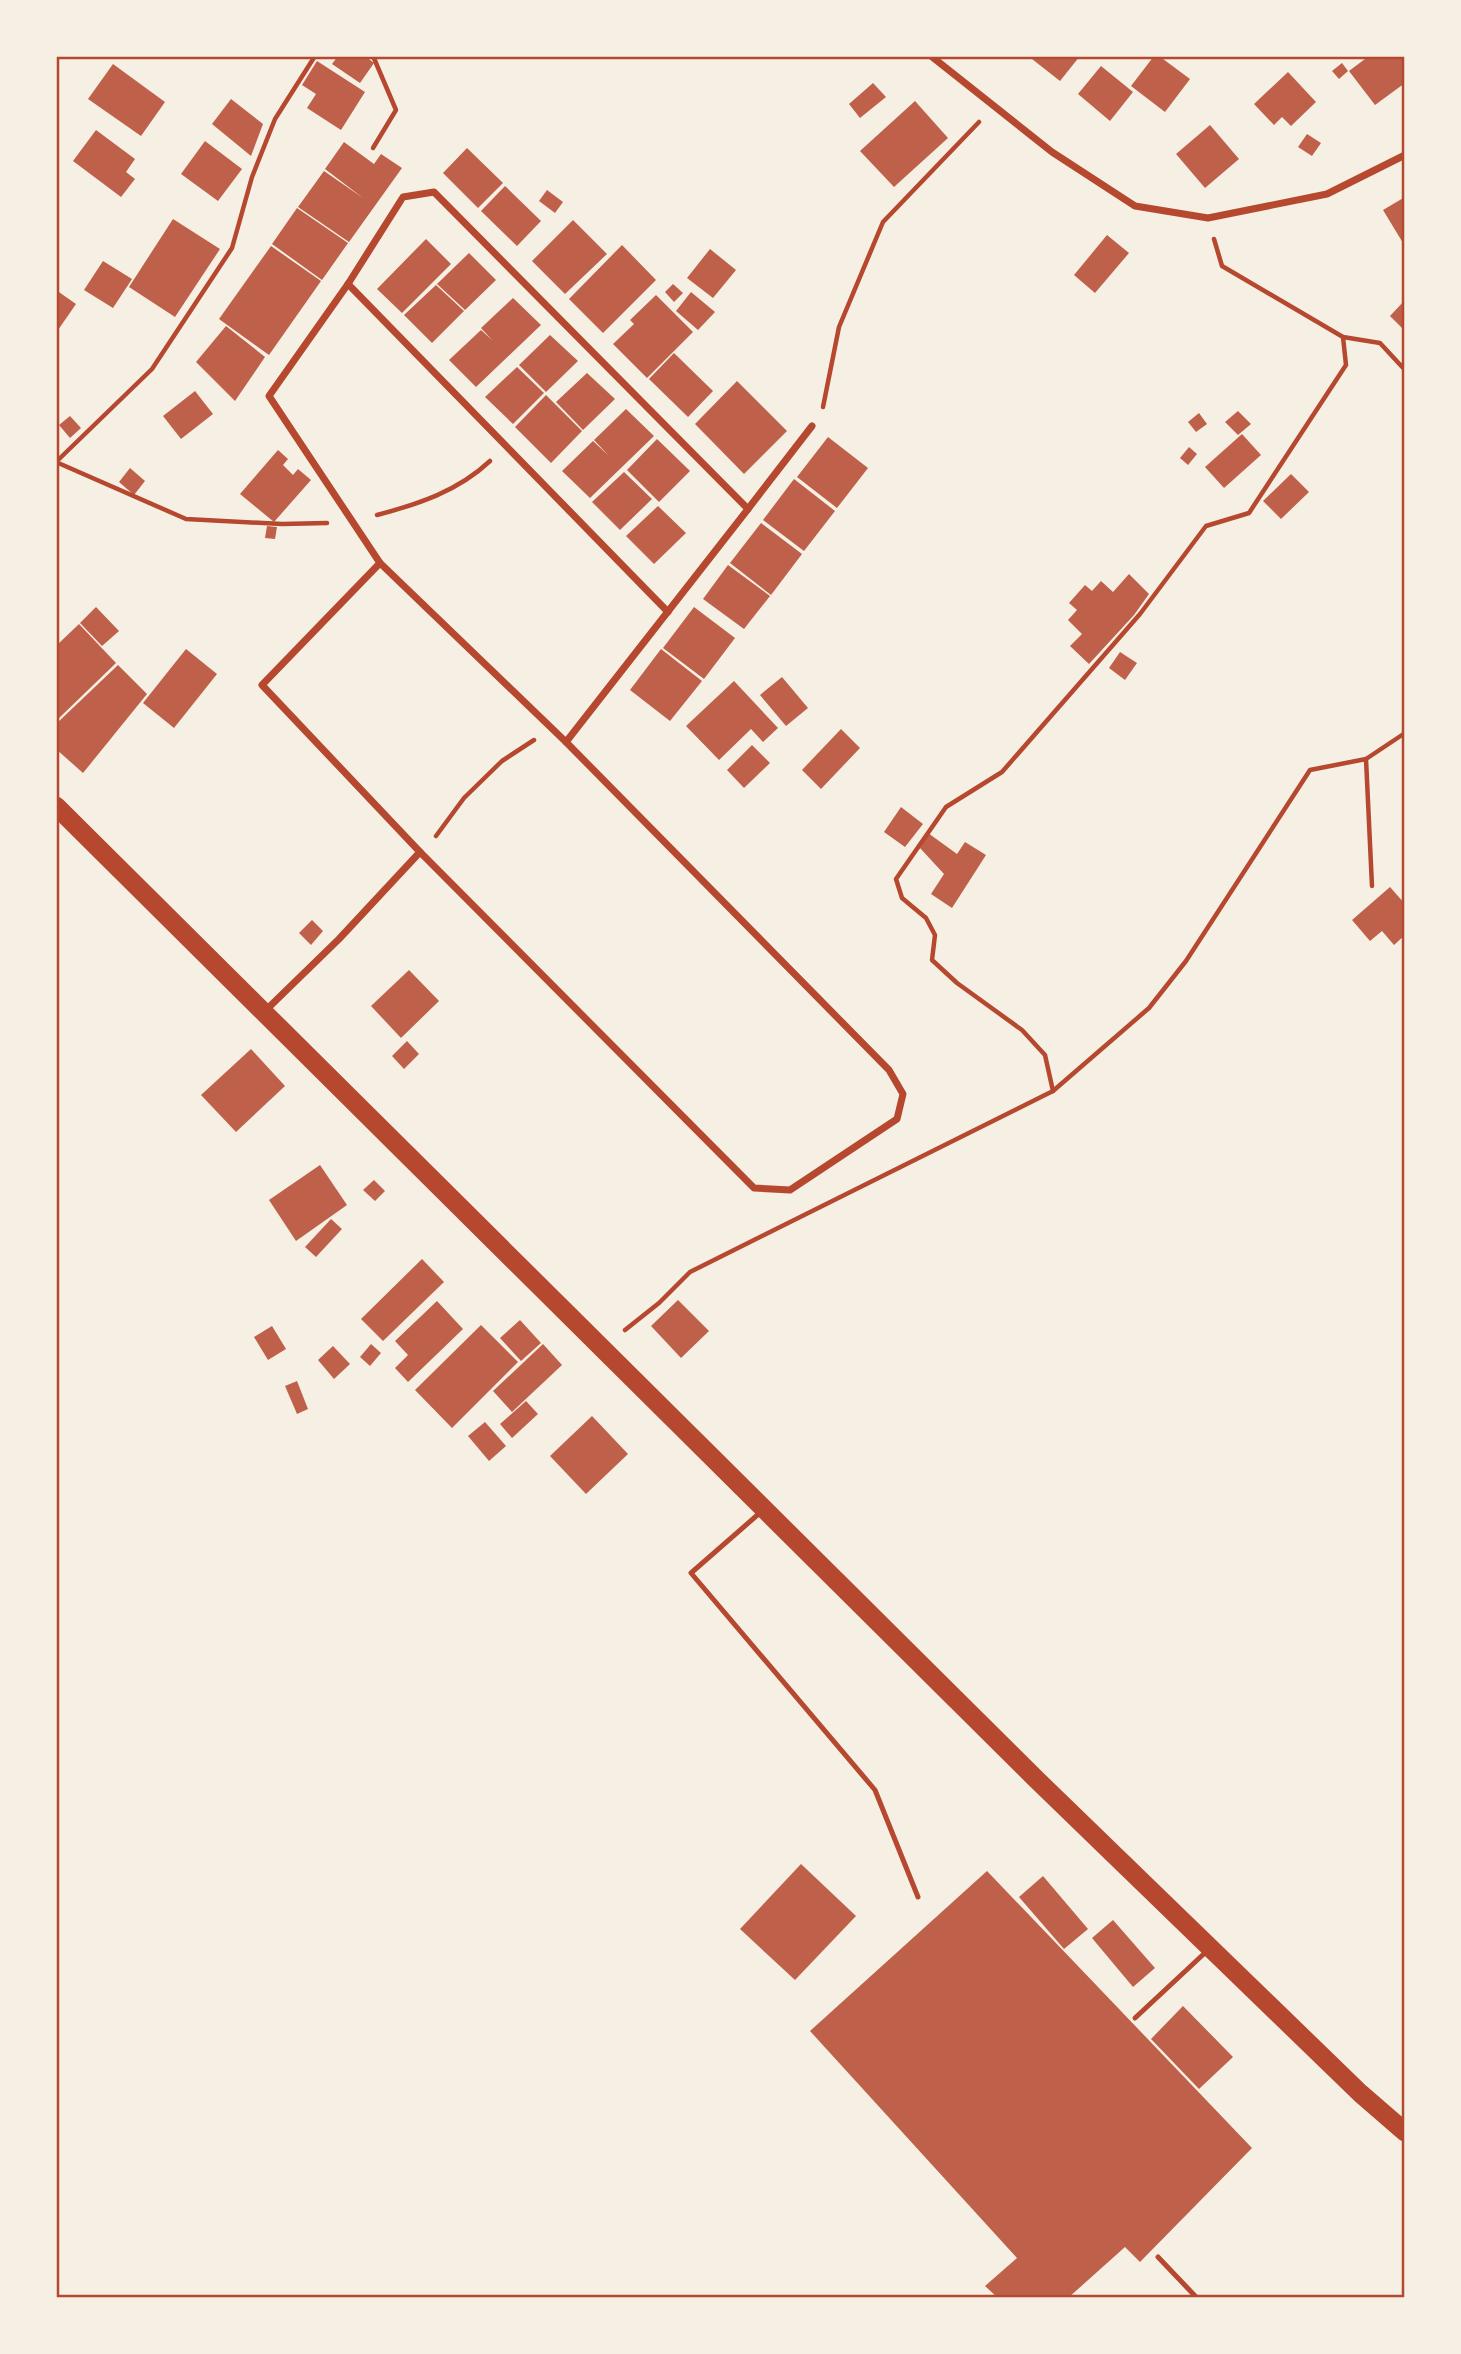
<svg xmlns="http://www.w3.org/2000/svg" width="1461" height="2354" font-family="'Nunito Sans',sans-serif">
<rect width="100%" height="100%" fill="#f6efe4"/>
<!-- building -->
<g fill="#bf614a">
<path d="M338,56H365L374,63L360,83L332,64Z"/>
<path d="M1034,56H1080L1060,81L1032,59Z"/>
<path d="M1154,56H1159L1190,79L1165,112L1131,86Z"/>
<path d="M1369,56H1405V83L1375,105L1349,71Z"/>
<path d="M317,61L365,92L341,130L307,108L316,94L302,85Z"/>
<path d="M1342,63L1348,71L1339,79L1332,71Z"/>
<path d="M113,64L165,102L141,136L88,99Z"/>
<path d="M1101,66L1133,92L1110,121L1078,94Z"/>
<path d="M1288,72L1316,102L1291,126L1282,117L1274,125L1254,104Z"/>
<path d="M873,83L886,97L860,118L849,104Z"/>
<path d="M231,99L263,124L251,156L212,124Z"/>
<path d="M915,101L948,138L894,187L860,151Z"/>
<path d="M1210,125L1239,159L1205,188L1176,154Z"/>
<path d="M96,130L135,159L126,172L135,179L121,197L73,161Z"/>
<path d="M1307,134L1321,143L1312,156L1298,147Z"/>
<path d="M205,141L242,169L218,201L181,174Z"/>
<path d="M344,142L374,164L381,154L402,168L349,242L298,207L324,171L363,198L325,169Z"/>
<path d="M467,148L503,183L478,208L443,173Z"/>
<path d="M505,186L541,221L517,246L481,211Z"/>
<path d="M547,190L563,202L555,213L539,201Z"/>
<path d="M1405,197V242L1403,243L1383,210Z"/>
<path d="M297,208L348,243L322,280L272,244Z"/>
<path d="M173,219L220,249L175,317L129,287Z"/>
<path d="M573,220L607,254L565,294L532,261Z"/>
<path d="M1107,235L1129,253L1095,293L1074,275Z"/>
<path d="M426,239L451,264L402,313L377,289Z"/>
<path d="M622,245L656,280L603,333L569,299Z"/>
<path d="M271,246L321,281L269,355L219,319Z"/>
<path d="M710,249L736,270L713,298L687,278Z"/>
<path d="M469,253L496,280L465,310L437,284Z"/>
<path d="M103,261L132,279L113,308L84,290Z"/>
<path d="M673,284L683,293L674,302L665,292Z"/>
<path d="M436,285L464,311L432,343L404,315Z"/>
<path d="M56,290L76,304L56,333Z"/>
<path d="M691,292L715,312L698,330L676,311Z"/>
<path d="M656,295L693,332L647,378L613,344L634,324L630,320Z"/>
<path d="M513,298L541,325L476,387L449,360L481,330L492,340L481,328Z"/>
<path d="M1405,300V331L1390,316Z"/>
<path d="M226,326L265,357L235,401L196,362Z"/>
<path d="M550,335L578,361L546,392L519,365Z"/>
<path d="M674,353L713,391L688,417L649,379Z"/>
<path d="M517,367L544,393L513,424L485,397Z"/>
<path d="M587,373L615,399L583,430L556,402Z"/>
<path d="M737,381L787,431L744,474L695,424Z"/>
<path d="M195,391L213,414L181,439L163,416Z"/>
<path d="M546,395L582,431L551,463L515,427Z"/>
<path d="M626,409L654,436L590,498L562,471L593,441L608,455L594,440Z"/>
<path d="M1238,411L1251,424L1238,435L1225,422Z"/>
<path d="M1199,413L1207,424L1196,432L1188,422Z"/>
<path d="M70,416L81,428L70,438L59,425Z"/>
<path d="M1242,434L1261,455L1224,488L1205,467Z"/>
<path d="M828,437L868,468L837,508L797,477Z"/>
<path d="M657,439L690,471L659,502L627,470Z"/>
<path d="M1189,447L1197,454L1188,465L1180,458Z"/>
<path d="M278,450L288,459L283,465L293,475L298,469L311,480L274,522L240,494Z"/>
<path d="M130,468L145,481L134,495L119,482Z"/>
<path d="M624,472L652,499L620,530L592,502Z"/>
<path d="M1291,474L1309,492L1281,519L1263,501Z"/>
<path d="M794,479L835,511L804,551L763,520Z"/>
<path d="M658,506L686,533L654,564L626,536Z"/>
<path d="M761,523L802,554L771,595L730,563Z"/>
<path d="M267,526L277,527L275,539L265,538Z"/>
<path d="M728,565L770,596L744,629L703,599Z"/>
<path d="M1129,574L1149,594L1134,615L1089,664L1070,646L1082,634L1068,620L1077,610L1069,603L1085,585L1092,591L1101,581L1113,592Z"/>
<path d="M96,607L119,631L102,646L80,623Z"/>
<path d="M694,607L735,638L704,679L663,648Z"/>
<path d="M79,624L116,663L56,721V646Z"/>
<path d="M186,649L217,674L174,728L143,703Z"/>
<path d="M661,649L702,681L670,721L630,690Z"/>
<path d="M1120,652L1137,663L1125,680L1109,668Z"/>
<path d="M118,665L147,694L83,773L56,749V724Z"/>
<path d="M782,677L808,708L786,726L760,695Z"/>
<path d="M734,681L778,728L763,742L751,729L719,760L686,726Z"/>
<path d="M841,729L860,748L821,789L802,770Z"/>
<path d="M752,745L770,763L744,788L727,770Z"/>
<path d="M901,807L923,824L905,847L884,832Z"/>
<path d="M928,833L957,854L965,842L986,855L952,908L931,894L944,874L920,848Z"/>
<path d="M1390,887L1405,904V935L1394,945L1382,931L1370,941L1352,920Z"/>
<path d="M312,920L323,931L311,945L299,933Z"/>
<path d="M409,970L439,1001L401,1038L371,1006Z"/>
<path d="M407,1041L419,1054L404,1069L392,1056Z"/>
<path d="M251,1049L285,1086L236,1132L201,1095Z"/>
<path d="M320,1165L347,1205L296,1241L269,1200Z"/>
<path d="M374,1180L385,1191L375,1201L363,1190Z"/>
<path d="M331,1219L342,1229L316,1257L305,1247Z"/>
<path d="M422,1259L444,1282L383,1341L361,1319Z"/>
<path d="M678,1300L709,1331L681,1358L651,1326Z"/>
<path d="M437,1301L463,1329L408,1382L395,1368L408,1355L395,1341Z"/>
<path d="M520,1320L541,1343L521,1361L500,1338Z"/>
<path d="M481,1325L518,1362L452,1428L415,1390Z"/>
<path d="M272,1326L286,1349L268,1360L254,1337Z"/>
<path d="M371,1344L381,1353L370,1366L360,1357Z"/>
<path d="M543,1344L562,1365L512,1412L493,1391Z"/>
<path d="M333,1346L350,1364L334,1379L318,1360Z"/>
<path d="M297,1381L308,1409L297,1414L285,1386Z"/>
<path d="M526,1401L538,1414L512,1438L500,1424Z"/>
<path d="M592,1416L628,1454L586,1494L550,1456Z"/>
<path d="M485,1422L506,1446L489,1461L468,1436Z"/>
<path d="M801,1864L856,1916L795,1980L740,1929Z"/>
<path d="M987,1871L1252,2148L1140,2262L1125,2247L1068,2298H998L985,2286L1017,2258L810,2031Z"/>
<path d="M1043,1876L1088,1929L1064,1949L1019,1897Z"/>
<path d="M1113,1920L1155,1968L1133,1987L1092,1938Z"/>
<path d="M1183,2006L1233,2057L1199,2089L1151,2039Z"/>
</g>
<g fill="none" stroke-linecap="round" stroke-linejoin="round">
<!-- path -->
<g stroke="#b5482f" stroke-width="4.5">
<path d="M373,56L396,110L373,148"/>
<path d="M1214,239L1222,266L1343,337L1380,343L1405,370"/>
<path d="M823,407L839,327L883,222L979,122"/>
<path d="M56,462L152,369L232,248L252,177L275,119L315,56"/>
<path d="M56,462L186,519L282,524L327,523"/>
<path d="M377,515C419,504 458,491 490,461"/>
<path d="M436,836L464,798L502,761L534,740"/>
<path d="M1372,886L1366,759L1405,733"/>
<path d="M1053,1091L1149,1008L1186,961L1310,770L1366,759"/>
<path d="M625,1330L659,1303L690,1272L1053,1091L1045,1055L1022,1030L957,983L932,960L935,935L926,918L902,898L896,879L946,807L1002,772L1140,614L1206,526L1249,513L1346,365L1343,337"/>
</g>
<!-- service -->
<g stroke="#b5482f" stroke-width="5">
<path d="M762,1511L691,1573L875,1790L918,1897"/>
<path d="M1135,2018L1208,1950"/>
<path d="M1158,2257L1197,2298"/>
</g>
<!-- minor -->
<g stroke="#b5482f" stroke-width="7">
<path d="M931,56L1052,152L1135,206L1208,218L1327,194L1405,155"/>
<path d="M434,192L748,509L566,742L380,563L269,396L348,284L403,197Z"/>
<path d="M348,284L668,612"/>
<path d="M748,509L812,426"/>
<path d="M420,852L754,1188L790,1190L897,1119L903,1094L889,1070L566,742"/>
<path d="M264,1012L339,939L420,852L262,685L380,563"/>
</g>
<!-- trunk -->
<path stroke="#b5482f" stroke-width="19" d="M56,806L1036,1779L1360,2093L1405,2132"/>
</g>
<!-- border -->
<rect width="1461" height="2354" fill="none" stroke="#f6efe4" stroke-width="116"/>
<rect x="58" y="58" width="1345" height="2238" fill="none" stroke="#b5482f" stroke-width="2.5"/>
</svg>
